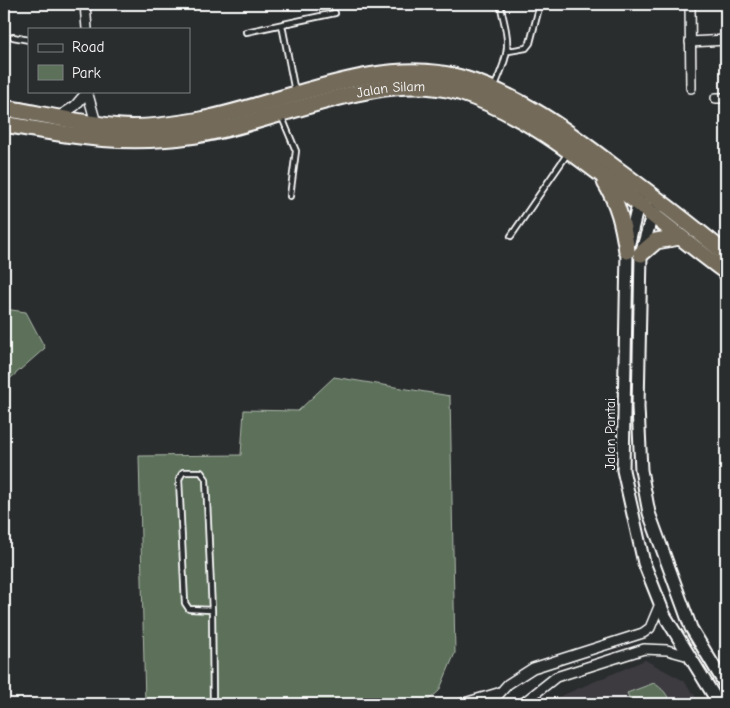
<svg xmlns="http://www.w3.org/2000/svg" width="730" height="708" font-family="'Comic Neue',sans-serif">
<rect width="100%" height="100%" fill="#2a2d2e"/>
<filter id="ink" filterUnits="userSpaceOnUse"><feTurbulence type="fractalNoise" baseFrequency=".02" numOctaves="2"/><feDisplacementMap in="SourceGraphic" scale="10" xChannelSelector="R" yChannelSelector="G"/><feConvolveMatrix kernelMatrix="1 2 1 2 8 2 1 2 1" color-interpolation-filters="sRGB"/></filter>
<g filter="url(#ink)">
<!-- built -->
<path fill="#3c3b41" d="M645,660L684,681L701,704H542Z"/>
<!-- green -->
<g fill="#5c705a" stroke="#aeb8ac">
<path d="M4,309L26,312L45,348L4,384Z"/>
<path d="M334,377L450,396L455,653L439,691L424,704H145L139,456L241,455L244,410L298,411Z"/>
<path d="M654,683C661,688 670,695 669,704H632L627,693Z"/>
</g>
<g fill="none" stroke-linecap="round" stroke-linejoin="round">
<!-- service casing -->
<g stroke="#fff" stroke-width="8">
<g id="service">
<path d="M86,6L97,4"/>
<path d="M282,25L295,92"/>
<path d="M246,32L335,13"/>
<path d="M13,37L29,40"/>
<path d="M509,51L526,48L530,43L540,4"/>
<path d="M494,88C511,48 510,46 500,4"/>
<path d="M281,115L296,151L290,196"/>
<path d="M511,236L568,153"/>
<path d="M212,610L189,609L185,603L179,479L183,472H201L206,479L212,610L213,704"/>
</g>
</g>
<!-- minor casing -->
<g stroke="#fff" stroke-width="12">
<g id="minor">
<path d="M85,4L87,29"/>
<path d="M690,4L691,88"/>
<path d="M690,42L726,40"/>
<path d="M87,91L96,123"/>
<path d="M716,98H726"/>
<path d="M58,117L75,106L87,92"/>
<path d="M461,704L498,693"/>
<path d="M490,704L508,684L533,668L643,633L650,628L660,604"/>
<path d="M522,704L556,677L644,649L667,650L689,656"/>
</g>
</g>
<!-- tertiary casing -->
<g stroke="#fff" stroke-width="15">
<g id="tertiary">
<path d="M640,197L627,251L623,470L644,563L665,616L719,704"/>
<path d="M654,208L641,254L638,407L641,470L649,513L691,628L726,686"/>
</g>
</g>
<!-- trunk casing -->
<g stroke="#fff" stroke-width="19">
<g id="trunk">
<path d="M4,108C42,114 82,124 121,127C145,129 171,125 195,121C279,106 376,54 461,78C519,95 567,131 614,167C652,195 690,224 726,254"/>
<path id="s1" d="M4,124C73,136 125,146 196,135C276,123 379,68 459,92C516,110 564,146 611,182C649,212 687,243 726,272"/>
<path d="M605,182C619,205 623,225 627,251"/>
<path d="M641,254L656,241L680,237"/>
</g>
</g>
<!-- service -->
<use href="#service" stroke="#2a2d2e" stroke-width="4.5"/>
<!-- minor -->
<use href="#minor" stroke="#2a2d2e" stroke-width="9"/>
<!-- tertiary -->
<use href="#tertiary" stroke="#2a2d2e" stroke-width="11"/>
<!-- trunk -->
<use href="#trunk" stroke="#736b5a" stroke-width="15"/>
</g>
</g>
<g text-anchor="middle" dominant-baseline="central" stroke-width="4.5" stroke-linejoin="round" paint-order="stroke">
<!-- street labels -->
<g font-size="14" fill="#fff" stroke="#2a2d2e">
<text stroke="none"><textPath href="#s1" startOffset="394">Jalan Silam</textPath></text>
<text transform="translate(610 434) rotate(-90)">Jalan Pantai</text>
</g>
</g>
<!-- margin -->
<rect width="730" height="708" fill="none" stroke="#2a2d2e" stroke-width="20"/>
<rect x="10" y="10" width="710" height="688" fill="none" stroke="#fff" stroke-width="2" filter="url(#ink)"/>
<!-- legend -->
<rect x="28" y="28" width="162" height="65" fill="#2a2d2e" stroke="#7f8182"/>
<rect x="38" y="44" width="25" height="8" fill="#2a2d2e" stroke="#7f8182"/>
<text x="72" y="52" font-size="15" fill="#ffffff">Road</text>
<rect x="38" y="65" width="25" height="15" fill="#5c705a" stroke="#7f8182"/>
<text x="72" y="78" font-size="15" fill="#ffffff">Park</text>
</svg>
